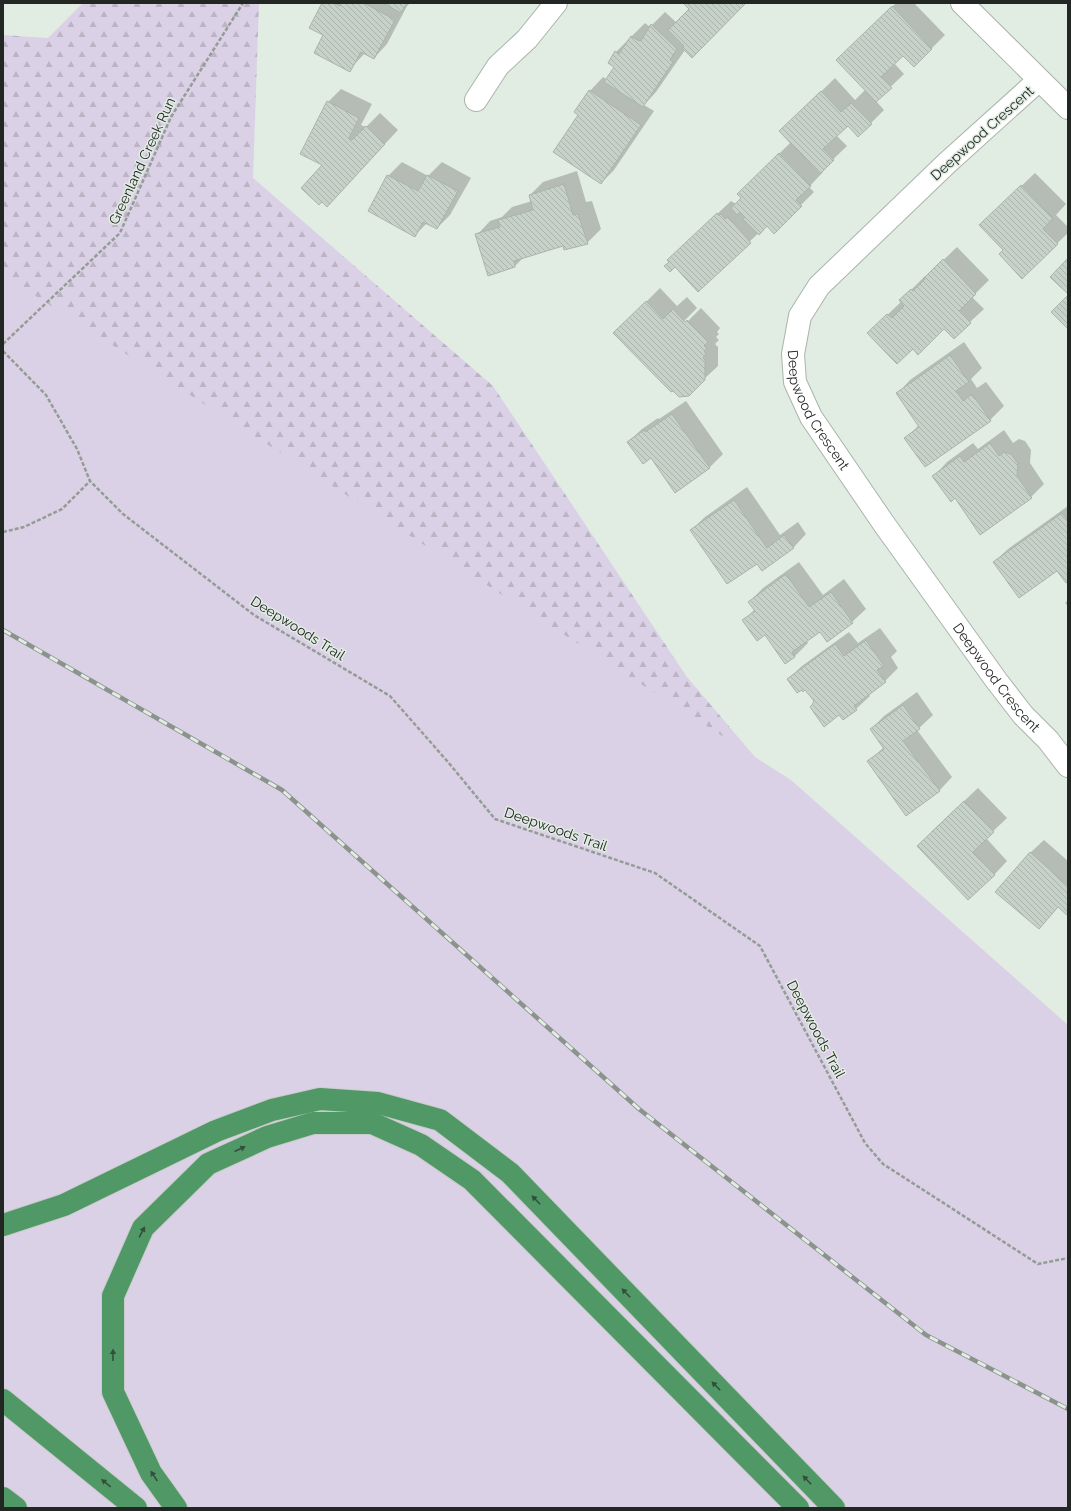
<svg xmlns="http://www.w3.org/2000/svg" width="1071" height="1511" font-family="Raleway,sans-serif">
<defs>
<pattern id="forest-firs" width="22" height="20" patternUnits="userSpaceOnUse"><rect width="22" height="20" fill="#dbd1e6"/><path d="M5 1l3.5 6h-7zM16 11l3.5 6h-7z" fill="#bcb3c5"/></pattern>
<pattern id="building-back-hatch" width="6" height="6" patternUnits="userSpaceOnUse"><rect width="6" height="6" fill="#c6d1c9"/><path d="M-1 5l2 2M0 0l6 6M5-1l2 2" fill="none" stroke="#aab3ac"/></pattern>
</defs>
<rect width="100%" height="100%" fill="#e1ece3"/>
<!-- forest -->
<path fill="url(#forest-firs)" d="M83,3H259L253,178L493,386L687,677L977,1018L3,487V35L48,38Z"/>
<!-- green -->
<path fill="#dbd1e6" d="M3,275L791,780L1068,1025V1508H3Z"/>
<!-- shadow -->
<g fill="#0003">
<path d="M323,3H410L407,6L387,44L374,58L365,53L349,70L325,35Z"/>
<path d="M684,3H745L692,57L685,50L656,92L644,105L654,111L614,170L601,183L579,114L590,91L603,77L606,79L615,67L616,52L645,23L650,27L665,12L677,23L690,9Z"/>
<path d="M896,3H914L945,35L914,66L903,54L894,63L904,74L876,101L884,110L871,123L848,125L836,135L847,146L822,170L823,172L809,187L814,192L774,232L767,225L698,291L670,261L682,247L731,201L736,204L742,198L739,194L791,142L794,118L835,78L855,100L866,89L851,47Z"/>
<path d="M341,89L372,104L361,125L366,127L380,113L398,130L340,192L328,102Z"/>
<path d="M402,162L428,176L442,162L471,178L450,215L437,228L427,223L415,235L369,211L388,176Z"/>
<path d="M577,171L586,202L592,201L601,229L587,243L564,245L525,256L515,266L488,274L477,235L490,221L502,217L512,207L532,201L530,195L543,182Z"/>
<path d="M1035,173L1066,204L1056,215L1068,227V233L1022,277L1005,250L994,212Z"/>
<path d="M957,247L989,280L972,297L984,309L970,322L944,328L882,320L902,301L900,300L914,287L925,276L926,277Z"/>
<path d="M660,288L677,306L687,297L697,308L682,323L684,325L701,308L720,328L717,332L719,334L716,337L719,340L715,344L718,347V366L704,379L615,333Z"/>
<path d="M964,342L982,368L971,379L977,388L986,382L1004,406L990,420L906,438L919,425L897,394L910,380Z"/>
<path d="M686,401L723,454L710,467L676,492L651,457L628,442L642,429L658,418L659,419Z"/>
<path d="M1004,430L1013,443L1019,439L1025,441L1031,450L1030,463L1044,484L1031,497H955L934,476L947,462L973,443L978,449Z"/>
<path d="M747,487L780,535L798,522L806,534L793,548L757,562L691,530L705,517Z"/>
<path d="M1068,506V580L1058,569L994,562L1008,549Z"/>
<path d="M799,562L823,595L844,579L866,609L852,622L820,631L806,640L808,643L795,656L786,663L765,634L744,620L755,609L749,602L763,588Z"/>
<path d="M1068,600V606L1065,603Z"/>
<path d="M880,628L897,651L891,657L898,668L885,681L868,694L870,696L856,709L840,714L815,701L806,689L788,679L802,666L849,632L858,643Z"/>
<path d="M917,692L933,715L917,730L952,777L939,791L868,762L884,747L871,729L884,716Z"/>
<path d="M978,788L1007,818L986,838L1007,861L994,875L931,832Z"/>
<path d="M1044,840L1068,861V914L1059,906L1039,928L1030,853Z"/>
</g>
<!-- building -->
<g fill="url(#building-back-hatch)" stroke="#aab4ac">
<path d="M322,3H334L340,6L341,3H364L395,20L374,59L361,52L350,72L314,53L323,35L309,28Z"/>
<path d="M383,3H407L401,13Z"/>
<path d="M683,3H743L745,4L692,58L682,48L684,46L668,30L689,9Z"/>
<path d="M892,6L932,49L914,67L903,56L881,77L892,88L876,102L836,60Z"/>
<path d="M651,24L677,49L670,60L673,62L643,107L604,82L614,67L608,63L615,51L619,54L631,36L639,41L640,40L641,41Z"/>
<path d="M589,90L641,125L601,184L553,152L578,115L574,112Z"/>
<path d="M821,91L841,112L851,103L872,124L858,137L848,126L823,149L834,160L820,174L779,131Z"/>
<path d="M327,101L359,118L349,138L352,140L366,126L385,144L327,207L322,202L319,205L301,188L322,165L300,154Z"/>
<path d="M779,153L811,186L796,200L802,206L774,234L767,226L759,235L743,219L745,217L740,212L737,215L731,208L741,198L737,194Z"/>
<path d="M387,175L418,191L427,175L458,191L437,229L423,222L415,237L368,211Z"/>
<path d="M564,184L573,215L578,214L588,244L564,250L563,246L514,261L515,267L488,276L475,234L500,227L498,220L533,210L529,195Z"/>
<path d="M1021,185L1053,218L1043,229L1058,244L1022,279L999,254L1003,250L979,225Z"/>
<path d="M717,213L719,216L721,214L725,219L728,217L751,243L698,292L675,267L670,272L664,266L669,262L667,260Z"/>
<path d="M1068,258V294L1050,277Z"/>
<path d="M943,259L976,294L959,311L971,323L954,339L944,329L918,355L913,349L897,364L867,333L887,314L892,318L904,306L899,300L911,289L913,291L925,279L924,278Z"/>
<path d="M1068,295V329L1051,312Z"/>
<path d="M646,301L663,319L673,309L685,322L687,320L708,342L704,346L707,348L704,351L706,354L703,358L705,360V380L689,396L679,397L673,391L671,392L613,333Z"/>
<path d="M950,355L969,382L956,391L963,401L972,394L991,421L925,467L904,438L919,427L896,393Z"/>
<path d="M672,414L710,468L675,493L651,458L643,464L627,442L644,430L645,432Z"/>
<path d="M990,443L999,456L1004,452L1011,454L1018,464L1017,476L1032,498L980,535L955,498L951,502L932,476L960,456L964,462Z"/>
<path d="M734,500L767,548L784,535L794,548L762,571L757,564L727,584L690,530Z"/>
<path d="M1062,513L1068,521V582L1066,583L1057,571L1019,598L993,562Z"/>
<path d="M786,574L809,607L831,592L853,623L827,642L820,632L792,652L795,657L785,664L765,635L757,641L742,620L755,611L748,602Z"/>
<path d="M866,640L884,666L877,670L886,682L854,706L857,710L843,720L839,715L824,727L810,707L812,705L814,701L805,690L803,692L802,690L797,693L787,679L835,644L844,656Z"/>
<path d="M903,705L920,729L903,741L940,791L906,816L867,761L884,749L870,729Z"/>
<path d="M964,801L994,832L973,852L995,875L968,900L917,846Z"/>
<path d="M1030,852L1068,886V916L1058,907L1039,929L995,892Z"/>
</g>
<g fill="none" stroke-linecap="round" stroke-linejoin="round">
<!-- minor casing -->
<g stroke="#a9b4ac" stroke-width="24">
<g id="minor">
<path d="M962,3L1068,108"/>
<path id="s1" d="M1039,80L947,163L819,286L800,316L793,354L795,382L811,417L884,524L996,680L1023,715L1048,740L1068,766"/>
<path d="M476,100L498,66L527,39L556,3"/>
</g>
</g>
<!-- highway casing -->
<g stroke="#cacbca" stroke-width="24">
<g id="highway">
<path d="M3,1225L64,1205L216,1131L272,1110L320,1099L378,1103L440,1120L510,1173L834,1508"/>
<path d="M3,1400L136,1508"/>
<path d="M3,1498L16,1508"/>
<path d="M176,1508L151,1473L113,1392V1296L143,1228L208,1164L267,1137L313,1123H372L421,1145L472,1180L798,1508"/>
</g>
</g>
<!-- path -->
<g stroke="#949c96" stroke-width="2.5" stroke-dasharray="4 2" stroke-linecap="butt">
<path d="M3,344L120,233L171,117L243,3"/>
<path d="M3,351L46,395L77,449L90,481L123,514L254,615L390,696L448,762L495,819L655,873L760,946L865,1143L883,1164L1038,1264L1068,1258"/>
<path d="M3,532L24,527L62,509L90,481"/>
</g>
<!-- minor -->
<use href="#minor" stroke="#fff" stroke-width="22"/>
<!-- highway -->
<use href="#highway" stroke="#509967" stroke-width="22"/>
<!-- rail casing -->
<g stroke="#8b938d" stroke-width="4.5">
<path id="rail" d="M3,630L282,790L639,1109L926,1335L1068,1409"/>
</g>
<!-- rail -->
<use href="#rail" stroke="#e1ece3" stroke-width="3" stroke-dasharray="9" stroke-linecap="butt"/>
</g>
<!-- one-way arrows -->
<defs><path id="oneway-solid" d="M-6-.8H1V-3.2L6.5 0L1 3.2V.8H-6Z"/></defs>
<g fill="#334f3b">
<use href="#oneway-solid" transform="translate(240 1149) rotate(-25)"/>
<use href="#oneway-solid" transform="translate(536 1200) rotate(-134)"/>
<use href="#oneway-solid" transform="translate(142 1232) rotate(-62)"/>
<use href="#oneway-solid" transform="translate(626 1293) rotate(-134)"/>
<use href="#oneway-solid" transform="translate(113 1355) rotate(-90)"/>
<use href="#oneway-solid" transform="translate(716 1386) rotate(-134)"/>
<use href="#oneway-solid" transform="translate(154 1476) rotate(-123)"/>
<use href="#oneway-solid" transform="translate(807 1480) rotate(-134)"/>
<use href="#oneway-solid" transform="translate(106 1483) rotate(-141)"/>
</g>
<g text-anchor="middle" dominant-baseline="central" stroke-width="3" stroke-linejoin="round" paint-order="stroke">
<!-- street labels -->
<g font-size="14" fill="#232724" stroke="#e1ece3">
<text transform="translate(982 133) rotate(-42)">Deepwood Crescent</text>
<text transform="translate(142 161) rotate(-65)">Greenland Creek Run</text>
<text stroke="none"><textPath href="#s1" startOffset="438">Deepwood Crescent</textPath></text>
<text transform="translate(298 628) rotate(32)">Deepwoods Trail</text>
<text stroke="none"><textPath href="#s1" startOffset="762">Deepwood Crescent</textPath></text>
<text transform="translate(556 829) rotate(19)">Deepwoods Trail</text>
<text transform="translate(816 1029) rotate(62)">Deepwoods Trail</text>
</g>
</g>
<!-- border -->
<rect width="1071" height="1511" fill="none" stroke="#232724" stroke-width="8"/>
</svg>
